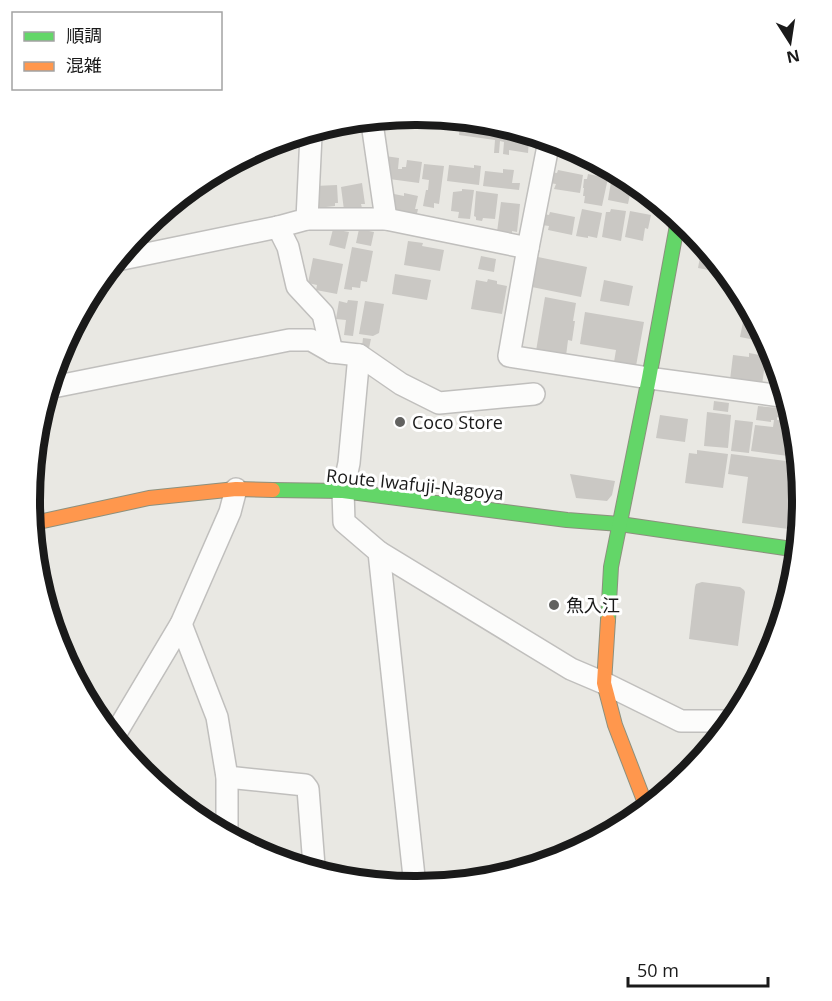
<svg xmlns="http://www.w3.org/2000/svg" width="832" height="1001" font-family="'Open Sans','Noto Sans JP',sans-serif">
<rect width="100%" height="100%" fill="#e9e8e3"/>
<!-- building -->
<g fill="#cac8c4">
<path d="M460,123L519,135V138L529,139L528,153L509,150V155L503,154L504,142L500,141L499,153H494L495,140L459,135Z"/>
<path d="M385,156L399,158L398,169H402V167H406L407,160L422,162L419,183L382,178Z"/>
<path d="M424,164L444,166L439,204L434,203V208L423,206L426,190H428L429,180L422,179Z"/>
<path d="M449,165L474,168V165L481,166L479,185L447,181Z"/>
<path d="M503,169L514,170L512,183H520L519,190L483,186L485,171L503,173Z"/>
<path d="M558,170L583,175L580,193L554,189L556,184L549,183L551,172L557,173Z"/>
<path d="M588,174L608,178L602,206L584,203L585,196H583L584,188H583L584,179H587Z"/>
<path d="M612,176L631,189L628,204L608,200Z"/>
<path d="M362,183L365,204H361L362,208L344,210L341,187Z"/>
<path d="M337,185L338,203H335V206L317,208L315,186Z"/>
<path d="M462,189L474,190L470,219L458,218L459,212L451,211L453,192L462,191Z"/>
<path d="M476,191L498,194L495,219L483,218L482,221L476,220V217L474,216Z"/>
<path d="M635,191L641,196L648,200L634,198Z"/>
<path d="M404,193L418,196L415,209H418L416,218L390,213L394,194L404,196Z"/>
<path d="M501,202L520,204L517,232L512,231V233L497,232Z"/>
<path d="M582,209L602,213L597,238L588,236V238L576,236Z"/>
<path d="M611,209L626,211L621,241L602,237L606,212H610Z"/>
<path d="M630,211L651,215L648,229L645,228L643,241L625,237Z"/>
<path d="M550,212L575,217L572,235L548,230L549,226L542,225L544,214L549,215Z"/>
<path d="M333,229L349,232L345,249L329,245Z"/>
<path d="M359,229L374,232L371,246L356,243Z"/>
<path d="M408,241L423,243L422,246L444,250L440,271L404,265Z"/>
<path d="M352,247L373,251L367,282L361,281L360,288L352,287V290L344,289Z"/>
<path d="M702,247L719,272L698,268Z"/>
<path d="M481,256L496,259L494,272L478,269Z"/>
<path d="M533,256L587,267L581,297L527,286Z"/>
<path d="M313,258L343,264L337,294L316,290L317,285L308,283Z"/>
<path d="M395,274L431,280L427,300L392,294Z"/>
<path d="M488,279L497,281V284L507,286L502,314L471,309L476,280L487,282Z"/>
<path d="M604,280L633,286L629,306L600,301Z"/>
<path d="M545,297L576,303L573,321H575L572,341L568,340L566,356L536,351Z"/>
<path d="M348,300L358,301L353,336L344,335L346,320L336,319L339,301L347,303Z"/>
<path d="M365,301L384,304L379,333L373,336L359,334Z"/>
<path d="M585,312L644,322L636,366L614,362L616,350L580,344Z"/>
<path d="M745,312L765,342L740,337Z"/>
<path d="M363,338L371,339L369,348L362,347Z"/>
<path d="M749,353L766,356L762,385L730,380L733,355L749,357Z"/>
<path d="M714,401L729,403L728,412L713,410Z"/>
<path d="M758,406L779,408L778,413H785L786,419L777,417V420L786,421L790,442L788,456L751,451L755,425L773,427L774,420H771V422L756,420Z"/>
<path d="M707,412L731,415L728,448L704,446Z"/>
<path d="M660,415L688,419L685,442L656,438Z"/>
<path d="M735,420L753,422L749,453L731,451Z"/>
<path d="M697,450L728,454L723,488L685,483L689,453L697,454Z"/>
<path d="M731,454L794,462L802,501L796,530L742,523L748,477L728,474Z"/>
<path d="M570,474L615,481L612,495L607,501L576,498Z"/>
<path d="M702,582L740,587L744,590L745,592L738,646L689,639L695,587L696,584Z"/>
</g>
<g fill="none" stroke-linecap="round" stroke-linejoin="round">
<!-- street casing -->
<g stroke="#c0bfbd" stroke-width="24">
<g id="street">
<path d="M372,123L386,219"/>
<path d="M549,141L528,248L509,356L649,378L781,396"/>
<path d="M307,219H386L528,248"/>
<path d="M278,227L288,247L297,286L323,314L332,352"/>
<path d="M122,259L278,227L307,219L311,135"/>
<path d="M359,355L349,463L343,491L344,522L379,552L415,886"/>
<path d="M53,387L289,340H311L332,352L359,355L401,384L439,403L534,394"/>
<path d="M379,552L571,669L604,683L681,721H724"/>
<path d="M181,624L217,717L227,777V830"/>
<path d="M116,733L181,624L230,512L236,489"/>
<path d="M227,777L305,785L308,789L314,866"/>
</g>
</g>
<!-- fast casing -->
<g stroke="#8c907e" stroke-width="16">
<g id="fast">
<path d="M273,490L343,491L567,520L620,524L792,549"/>
<path d="M608,620L611,567L649,378L678,220"/>
</g>
</g>
<!-- slow casing -->
<g stroke="#8c907e" stroke-width="16">
<g id="slow">
<path d="M34,523L149,498L236,489L273,490"/>
<path d="M608,620L604,683L615,725L645,803"/>
</g>
</g>
<!-- street -->
<use href="#street" stroke="#fcfcfb" stroke-width="21"/>
<!-- fast -->
<use href="#fast" stroke="#63d668" stroke-width="14"/>
<!-- slow -->
<use href="#slow" stroke="#ff974d" stroke-width="14"/>
</g>
<!-- markers -->
<g fill="#626260" stroke="#fff" stroke-width="2">
<circle cx="400" cy="422" r="6"/>
<circle cx="554" cy="605" r="6"/>
</g>
<g text-anchor="middle" dominant-baseline="central" stroke-width="6" stroke-linejoin="round" paint-order="stroke">
<!-- poi labels -->
<g font-size="18" fill="#1a1a1a" stroke="#fff" text-anchor="start">
<text x="412" y="422">Coco Store</text>
<text x="566" y="605">魚入江</text>
</g>
<!-- street labels -->
<g font-size="18" fill="#1a1a1a" stroke="#fff">
<text transform="translate(415 484) rotate(6)">Route Iwafuji-Nagoya</text>
</g>
</g>
<!-- crop -->
<path d="M0 0H832V1001H0ZM415 125H417A375 375 0 0 1 792 500V501A375 375 0 0 1 417 876H415A375 375 0 0 1 40 501V500A375 375 0 0 1 415 125Z" fill="#fff" fill-rule="evenodd"/>
<path fill="none" stroke="#1a1a1a" stroke-width="8" d="M415 125H417A375 375 0 0 1 792 500V501A375 375 0 0 1 417 876H415A375 375 0 0 1 40 501V500A375 375 0 0 1 415 125Z"/>
<!-- legend -->
<rect x="12" y="12" width="210" height="78" fill="#ffffff" stroke="#a3a3a3" stroke-width="1.5"/>
<rect x="24" y="32" width="30" height="9" fill="#63d668" stroke="#a3a3a3" stroke-width="1.5"/>
<text x="66" y="42" font-size="18" fill="#1a1a1a">順調</text>
<rect x="24" y="62" width="30" height="9" fill="#ff974d" stroke="#a3a3a3" stroke-width="1.5"/>
<text x="66" y="72" font-size="18" fill="#1a1a1a">混雑</text>
<!-- north arrow -->
<g transform="translate(790 42) rotate(168)" stroke="#ffffff" stroke-width="4.5" paint-order="stroke">
<path d="M0-4.5L10 22L0 15L-10 22Z" fill="#1a1a1a"/>
<text y="-9" font-size="16" font-weight="bold" text-anchor="middle" fill="#1a1a1a">N</text>
</g>
<!-- scale -->
<path d="M628 977v9h140v-9" fill="none" stroke="#1a1a1a" stroke-width="3"/>
<text x="637" y="977" font-size="18" fill="#1a1a1a" stroke="#ffffff" stroke-width="4.5" paint-order="stroke">50 m</text>
</svg>
